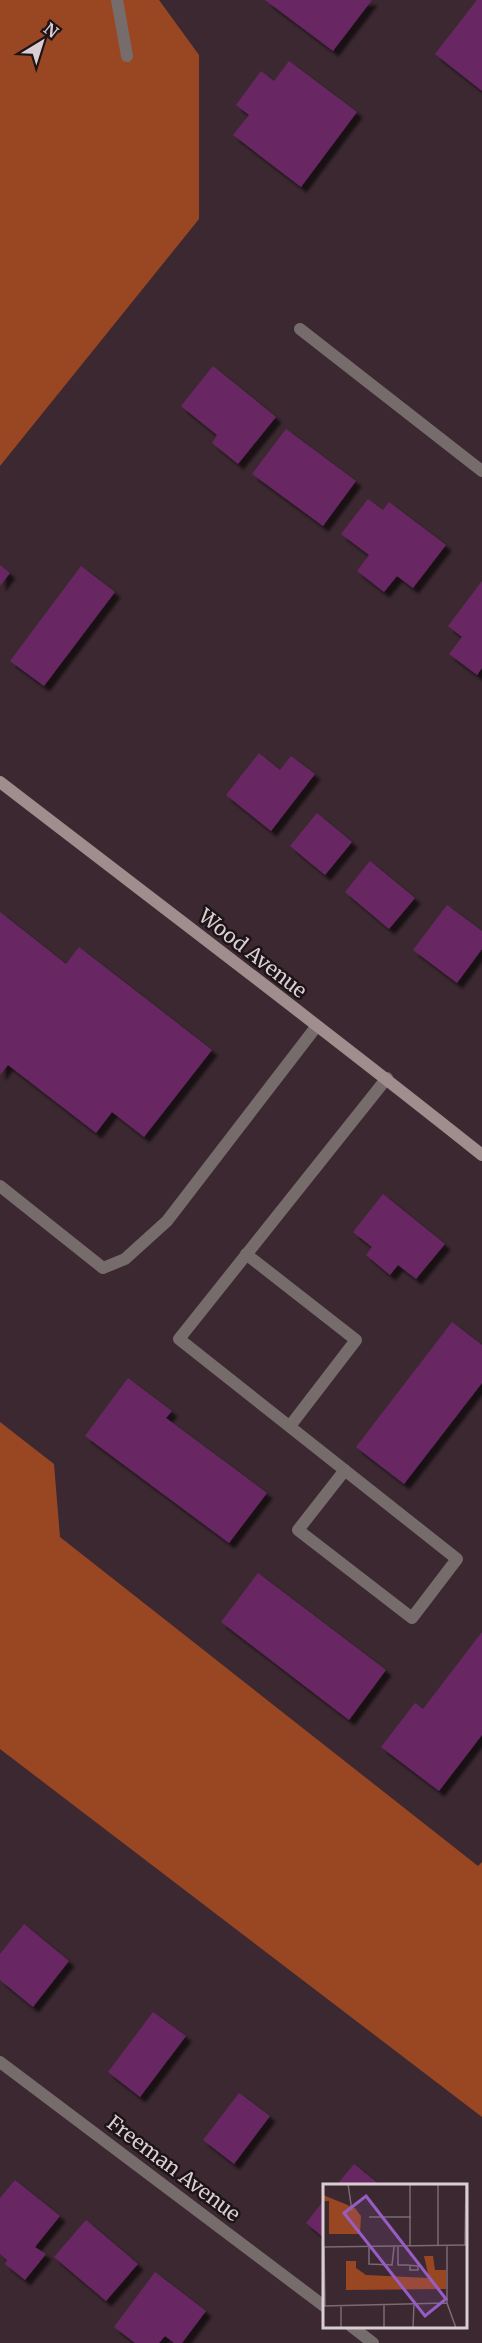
<svg xmlns="http://www.w3.org/2000/svg" width="482" height="2343" font-family="Merriweather,serif">
<defs>
<filter id="shadow"><feDropShadow dx="5.5" dy="5.5" stdDeviation="1.5" flood-color="#0009"/></filter>
</defs>
<rect width="100%" height="100%" fill="#3b2830"/>
<!-- forest -->
<g fill="#994723">
<path d="M0,0H159L199,55V219L0,466Z"/>
<path d="M0,1422L54,1464L60,1537L478,1866L482,1862V2117L0,1749Z"/>
</g>
<!-- building -->
<g fill="#672864" filter="url(#shadow)">
<path d="M265,0H372L333,51Z"/>
<path d="M477,0H482V91L435,54Z"/>
<path d="M289,61L357,112L301,187L233,135L249,115L236,105L261,71L274,81Z"/>
<path d="M213,366L276,417L238,464L212,443L217,435L181,406Z"/>
<path d="M286,429L356,481L323,526L252,474Z"/>
<path d="M368,499L383,510L389,502L446,545L413,588L397,576L384,592L357,571L369,555L341,534Z"/>
<path d="M0,565L10,573L0,586Z"/>
<path d="M81,566L115,592L44,686L10,661Z"/>
<path d="M482,581V668L477,675L449,654L462,637L448,626Z"/>
<path d="M259,753L280,770L291,756L315,774L271,831L226,795Z"/>
<path d="M317,813L352,842L325,875L290,846Z"/>
<path d="M370,861L415,898L389,929L345,892Z"/>
<path d="M447,905L482,931V949L457,983L413,950Z"/>
<path d="M0,912L66,964L79,947L212,1050L144,1137L112,1112L96,1133L8,1065L0,1075Z"/>
<path d="M383,1194L445,1244L416,1279L398,1265L390,1275L366,1255L372,1247L353,1232Z"/>
<path d="M452,1322L482,1345V1383L404,1484L356,1447Z"/>
<path d="M128,1378L172,1411L166,1418L267,1493L229,1543L85,1436Z"/>
<path d="M258,1573L386,1670L349,1720L221,1622Z"/>
<path d="M482,1632V1735L439,1791L381,1747L415,1703L423,1709Z"/>
<path d="M24,1924L69,1961L33,2007L0,1980V1954Z"/>
<path d="M153,2012L186,2036L140,2097L108,2072Z"/>
<path d="M239,2093L270,2116L234,2164L203,2140Z"/>
<path d="M354,2164L381,2186H336Z"/>
<path d="M15,2180L60,2216L35,2247L46,2254L25,2280L5,2264L7,2260L0,2254V2198Z"/>
<path d="M324,2200V2238L306,2223Z"/>
<path d="M86,2220L138,2264L106,2301L54,2257Z"/>
<path d="M155,2272L206,2311L182,2343H174L165,2336L159,2343H135L114,2327Z"/>
</g>
<g fill="none" stroke-linecap="round" stroke-linejoin="round">
<!-- lane -->
<g stroke="#776c6c" stroke-width="12">
<path d="M0,1186L103,1268L125,1259L167,1221L316,1027"/>
<path d="M246,1254L356,1340L290,1426"/>
<path d="M345,1470L298,1530L412,1618L457,1559L179,1339L387,1078"/>
</g>
<!-- street -->
<g stroke="#776c6c" stroke-width="12">
<path d="M117,0L127,56"/>
<path d="M300,329L482,471"/>
<path d="M0,2062L324,2306"/>
<path d="M351,2326L373,2343"/>
</g>
<!-- secondary -->
<path stroke="#a08e8e" stroke-width="12" d="M0,782C161,906 323,1028 482,1155"/>
</g>
<g text-anchor="middle" dominant-baseline="central" stroke-width="5" stroke-linejoin="round" paint-order="stroke">
<!-- street labels -->
<g font-size="20" fill="#dbced3" stroke="#1d1417">
<text transform="translate(253 953) rotate(38)">Wood Avenue</text>
<text transform="translate(174 2168) rotate(37)">Freeman Avenue</text>
</g>
</g>
<!-- overview -->
<g transform="translate(323 2184)">
<rect width="144" height="144" fill="#3b2830"/>
<path d="M0,11L32,24L38,32L37,50H6V17H0ZM101,72H110L112,86H123V105L23,106V77H33V84L43,91L106,94Z" fill="#994723"/>
<path fill="none" stroke="#7b6a71" stroke-width="1.5" d="M25,0L29,27M87,0V62M46,33H88M115,61V0M124,61V119L133,144M142,61L143,0M0,63L144,61M1,63L2,122M46,63V80L69,81L71,63M75,63V81H83L95,82V86H87V82M0,122L124,119M18,122V144M61,144V120M90,144L91,119"/>
<path fill="#985dc5" fill-opacity="0.15" stroke="#985dc5" stroke-width="3" d="M43,12L123,115L102,132L21,29Z"/>
<rect width="144" height="144" fill="none" stroke="#dbced3" stroke-width="3"/>
</g>
<!-- north arrow -->
<g transform="translate(42 42) rotate(38)" stroke="#1d1417" stroke-width="4.5" paint-order="stroke">
<path d="M0-4.5L10 22L0 15L-10 22Z" fill="#dbced3"/>
<text y="-9" font-size="16" font-weight="bold" text-anchor="middle" fill="#dbced3">N</text>
</g>
</svg>
